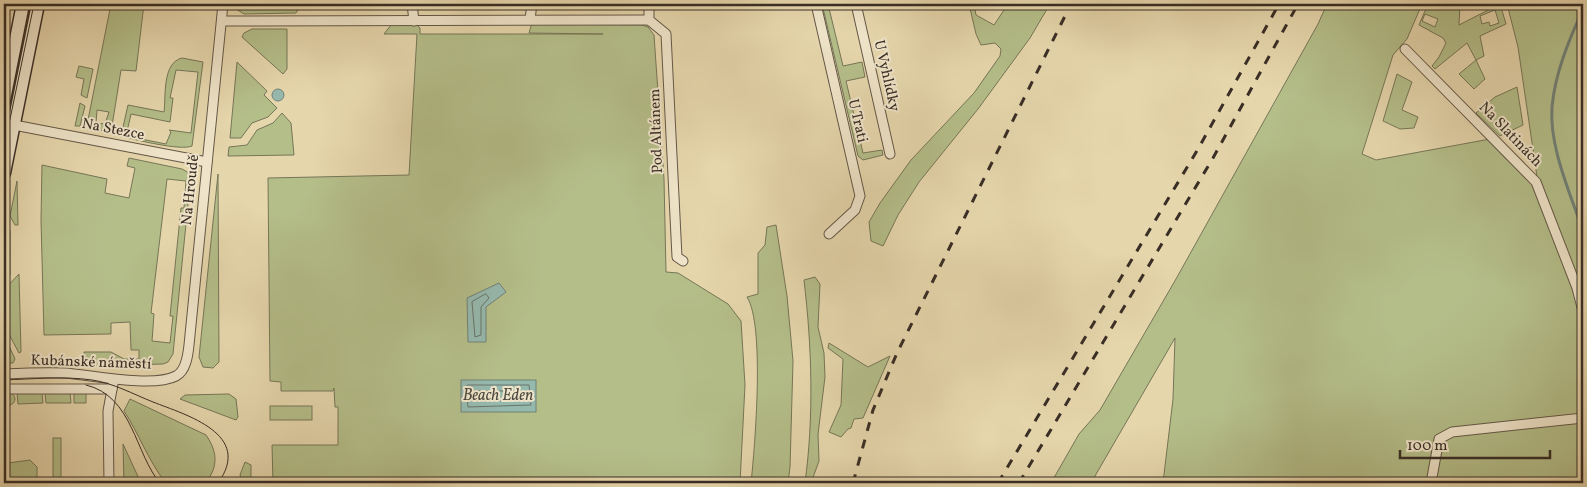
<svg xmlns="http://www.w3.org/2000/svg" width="1587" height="487" font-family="Vollkorn,serif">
<rect width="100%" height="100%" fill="#e6d6ac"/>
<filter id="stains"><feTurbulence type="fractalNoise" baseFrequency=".004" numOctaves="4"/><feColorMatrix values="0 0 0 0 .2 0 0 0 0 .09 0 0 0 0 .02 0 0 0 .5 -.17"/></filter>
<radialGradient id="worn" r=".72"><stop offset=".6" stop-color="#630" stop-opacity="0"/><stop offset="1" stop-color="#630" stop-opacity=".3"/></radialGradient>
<!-- green -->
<g fill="#b4be89" stroke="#767658" fill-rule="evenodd">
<path d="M111,4H144L136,71L121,70L111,132L93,129L88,120ZM97,110L109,112L105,124L96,123Z"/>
<path d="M234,4H401L301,5L296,13L244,14L236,9Z"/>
<path d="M822,4H828L843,66L862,62L865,77L846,81L863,153L882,150L883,155L863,160L858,156Z"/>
<path d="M969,4H974L976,15L994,25L1008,4H1050L1030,38L978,109L919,182L898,215L883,246L871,241L869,222L880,203L911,160L974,93L1000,56L1001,49L995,43L981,45L976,34Z"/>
<path d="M1327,4H1422L1407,39L1393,55L1362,154L1376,160L1490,139L1537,177L1518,47L1507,4H1583V483H1163L1173,399L1175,338L1095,476L1093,483H1051L1079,434L1100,410L1176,279L1318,24Z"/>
<path d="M1428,4H1460L1459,25L1500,4L1506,24L1480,36L1484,56L1476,60L1485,79L1474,89L1459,74L1476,60L1467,43L1435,69L1432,66L1439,57L1446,43L1443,38L1419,25ZM1495,10L1499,23L1490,26L1489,22L1482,24L1480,16ZM1425,14L1438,19L1435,27L1422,21Z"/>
<path d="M22,24L31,26L4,160V114Z"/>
<path d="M534,24L642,25L648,27L654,35L664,179L666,272L678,273L728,304L741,321L745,385L740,483H273L272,445H338V407H335L334,388L333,391H281V382L270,381L268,178L409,175L417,34H384L391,25H417L420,28V34H603L529,33L531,26Z"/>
<path d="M252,29H287V69L283,74L242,37L244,33Z"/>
<path d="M182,58L203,62L192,146C181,151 136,140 121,136L128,105L164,112C166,96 162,63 182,58ZM176,70L198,72L191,133L169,130L171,132L166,144L126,136L131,114L170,122L173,98H170Z"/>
<path d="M237,62L267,91L264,95L277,108L268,117L252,123L241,138H230Z"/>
<path d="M79,66L93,69L87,98L81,95L84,79L76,77Z"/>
<path d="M1397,74L1412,82L1402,110L1418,117L1414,128L1400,129L1383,121Z"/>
<path d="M1517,87L1523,125L1500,136L1476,113L1495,97Z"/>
<path d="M80,103L85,106L80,126H75Z"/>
<path d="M282,113L291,123L294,155L228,156L229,147L247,145L257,130L273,123Z"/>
<path d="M129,158L182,169L191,174L173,354L168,362L163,364L85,366L84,352H111L124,359H139V350H131L130,322L111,323V334L44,335L41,220L42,165L107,179L105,193L129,198L135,168L127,166ZM167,179L186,181L184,208H181L170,316H173L170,343L152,341L154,314L151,313Z"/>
<path d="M218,174L219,362L213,368L203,367L199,357Z"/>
<path d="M17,181L18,225H15L10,216Z"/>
<path d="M776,225L787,296L793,361L790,467L788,483H751C755,446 765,325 747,297L758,294V253L765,245L767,227Z"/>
<path d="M8,226L10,231V275L4,281V244Z"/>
<path d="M19,274L21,352L19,353L4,325V290Z"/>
<path d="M815,277L820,284L818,327L824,353L825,377L818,434L819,461L811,483H805C814,416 812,348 804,280Z"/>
<path d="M4,335L15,359L13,363H4Z"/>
<path d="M829,343L868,367L890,356L863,418L854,419L851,428L848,429L841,437L829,432L841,405L843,359L828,348Z"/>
<path d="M70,392L71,403H46L45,393Z"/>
<path d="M86,392V403H74V393Z"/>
<circle cx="9" cy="399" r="6"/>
<path d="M17,393H42L43,403L18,404Z"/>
<path d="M229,394L236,399L238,417L236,420L180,399L185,395Z"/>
<path d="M130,399L206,435C217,451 219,466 206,482H165C148,460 139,434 124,411Z"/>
<rect x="270" y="406" width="42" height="14"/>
<rect x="53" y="438" width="8" height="45"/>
<path d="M123,444L141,483H124Z"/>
<path d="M30,460L37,467V483H5L6,466L8,463Z"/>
<path d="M245,462L251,465V479L248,482L242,481L240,475Z"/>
</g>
<!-- water -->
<g fill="#96b9ae" stroke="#718178">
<circle cx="278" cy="95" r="6"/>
<path d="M499,283L506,292L486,307V342H468L467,298Z"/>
<rect x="461" y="380" width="75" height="32"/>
</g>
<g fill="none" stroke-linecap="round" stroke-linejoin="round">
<!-- shore -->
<g stroke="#68746a" stroke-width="1">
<path d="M486,294L489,298L481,307V335L475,337L472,302Z"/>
<path d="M468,385H529L531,405L468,407L466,387Z"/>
<path d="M474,391H523L525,398L522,400H474L472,398Z"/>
</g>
<!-- stream -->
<path stroke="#718178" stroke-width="3" d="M1583,9C1569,40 1555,73 1552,107C1549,148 1571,194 1583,232"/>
<!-- minor casing -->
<g stroke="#645848" stroke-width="11">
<g id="minor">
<path d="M412,4L414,21"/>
<path d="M649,4V20L666,34L677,257L683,261"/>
<path d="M816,4L860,196L855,210L829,234"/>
<path d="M856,4L890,154"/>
<path d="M530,19L532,4"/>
<path d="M222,21L649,20"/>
<path d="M1405,49L1536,182L1577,288L1583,311"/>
<path d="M14,125L207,162"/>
<path d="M4,374C24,373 45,372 65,373C91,375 153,388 176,376C186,371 188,355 189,345L223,4"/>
<path d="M4,389H112"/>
<path d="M109,483L108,411L113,384"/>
<path d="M1431,483L1439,439L1452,432L1583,418"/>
</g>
</g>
<!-- secondary casing -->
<g stroke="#392e26" stroke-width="15">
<g id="secondary">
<path d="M4,100L23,4"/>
<path d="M4,173L38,4"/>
</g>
</g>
<!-- minor -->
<use href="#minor" stroke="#efe4c9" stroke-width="9"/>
<!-- secondary -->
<use href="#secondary" stroke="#efe4c9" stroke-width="12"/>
<!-- tram -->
<g stroke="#392e26" stroke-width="1">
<path d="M4,148L34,4"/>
<path d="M4,380C32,379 64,376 92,380C113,383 133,394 153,402C186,415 254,434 218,483"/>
<path d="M86,385C133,396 135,454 160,483"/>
</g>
<!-- rail -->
<g stroke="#392e26" stroke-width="3" stroke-dasharray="9 9" stroke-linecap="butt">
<path d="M853,483L873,410L897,353L1071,4"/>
<path d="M998,483L1198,149L1279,4"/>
<path d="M1019,483L1213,158L1298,4"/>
</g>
</g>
<g text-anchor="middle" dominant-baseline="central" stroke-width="4" stroke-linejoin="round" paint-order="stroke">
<!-- street labels -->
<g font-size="15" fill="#392e26" stroke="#efe4c9">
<text transform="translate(886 76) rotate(77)">U Vyhlídky</text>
<text transform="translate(857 121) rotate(77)">U Trati</text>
<text transform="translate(113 130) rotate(11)">Na Stezce</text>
<text transform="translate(657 131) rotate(-92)">Pod Altánem</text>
<text transform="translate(1510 135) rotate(46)">Na Slatinách</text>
<text transform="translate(191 190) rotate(-84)">Na Hroudě</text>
<text transform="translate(91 363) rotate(2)">Kubánské náměstí</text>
</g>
<!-- water labels -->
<g font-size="16" font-style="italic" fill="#4c4a41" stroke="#efe4c9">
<text x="498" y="396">Beach Eden</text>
</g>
</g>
<!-- margin -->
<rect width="1587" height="487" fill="none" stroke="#e6d6ac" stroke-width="20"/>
<rect x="5" y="5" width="1577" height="477" fill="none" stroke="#392e26" stroke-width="2.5"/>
<rect x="10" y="10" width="1567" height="467" fill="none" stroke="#392e26"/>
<!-- scale -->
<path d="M1400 450v8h150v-8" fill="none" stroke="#392e26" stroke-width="2.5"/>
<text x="1407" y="450" font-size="15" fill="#392e26" stroke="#efe4c9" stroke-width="4" paint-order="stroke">100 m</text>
<rect width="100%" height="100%" filter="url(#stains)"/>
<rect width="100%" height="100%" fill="url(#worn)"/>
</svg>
